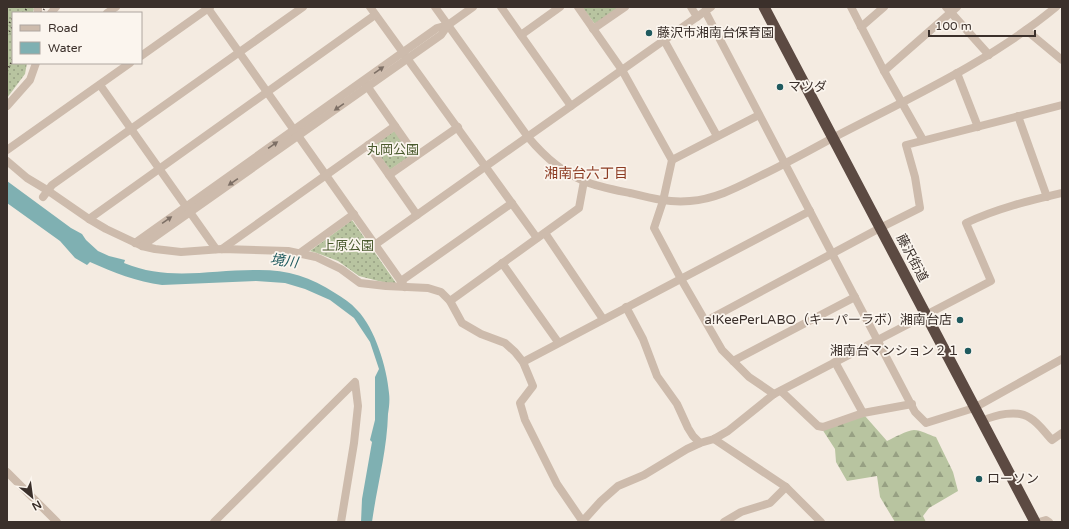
<svg xmlns="http://www.w3.org/2000/svg" width="1069" height="529" font-family="'Varela Round','Noto Sans JP',sans-serif">
<defs>
<pattern id="grass-dots" width="8" height="8" patternUnits="userSpaceOnUse"><rect width="8" height="8" fill="#b8c4a0"/><path d="M2 2h.1M6 6h.1" fill="none" stroke="#97a083" stroke-width="1.8" stroke-linecap="round"/></pattern>
<pattern id="forest-firs" width="22" height="20" patternUnits="userSpaceOnUse"><rect width="22" height="20" fill="#b8c4a0"/><path d="M5 1l3.5 6h-7zM16 11l3.5 6h-7z" fill="#97a083"/></pattern>
</defs>
<rect width="100%" height="100%" fill="#f4ebe1"/>
<!-- grass -->
<g fill="url(#grass-dots)">
<path d="M7,7H34L33,13H13V63H27L25,74L7,98Z"/>
<path d="M582,7H619L597,23H594Z"/>
<path d="M397,129L414,153L390,170L373,146Z"/>
<path d="M352,220L396,283H386L359,276L338,261L317,253L310,251Z"/>
</g>
<!-- forest -->
<path fill="url(#forest-firs)" d="M865,416L887,441C895,437 906,431 914,430C921,430 929,435 936,437L953,472L958,491L929,508L923,516L926,522H895L880,497L877,476L847,481L836,462L835,449L822,429Z"/>
<!-- water -->
<path fill="#7fb0b2" d="M7,181L71,228L82,234L86,240L98,251L109,256L125,260L124,263C170,282 212,269 259,270C288,270 311,277 335,293C343,298 351,303 357,310C375,328 387,368 389,393C390,400 389,408 388,414C387,451 377,486 372,522H361L362,499L372,442L370,440L375,420V377L379,369L370,342L354,318L330,300L305,289L285,283L256,281L162,285C137,282 113,272 90,262L87,265L75,258L60,241L7,203Z"/>
<g fill="none" stroke-linecap="round" stroke-linejoin="round">
<!-- minor -->
<g stroke="#cdbbac" stroke-width="8">
<path d="M38,7V13"/>
<path d="M207,7L405,287"/>
<path d="M370,7L537,238"/>
<path d="M435,7L528,137C543,155 561,172 584,181C598,187 615,190 630,193C650,198 669,203 690,201C716,199 738,187 760,176C783,165 805,153 827,141C905,100 987,64 1056,7"/>
<path d="M501,7L571,106"/>
<path d="M578,7L622,70L672,160L663,201L654,228L681,279L722,350L749,377L774,394"/>
<path d="M691,7L697,17"/>
<path d="M851,7L884,71L923,140"/>
<path d="M946,7L989,55"/>
<path d="M705,11L915,412L926,423L974,408L1062,359"/>
<path d="M51,13L56,7"/>
<path d="M107,13L116,7"/>
<path d="M861,27L884,7"/>
<path d="M593,29L625,7"/>
<path d="M1026,30L1062,60"/>
<path d="M521,35L560,7"/>
<path d="M664,40L717,136"/>
<path d="M141,56L210,7"/>
<path d="M884,71L957,7"/>
<path d="M957,73L978,127"/>
<path d="M365,83L416,156"/>
<path d="M100,85L216,249"/>
<path d="M7,106L30,80L36,63"/>
<path d="M1018,116L1047,197"/>
<path d="M368,145L417,215"/>
<path d="M7,150L130,63"/>
<path d="M672,160L759,115"/>
<path d="M7,161L27,178L47,190L89,219L106,229L142,246L155,249L181,252L222,249L288,251L316,257L341,269L360,283L386,286L428,288L441,292L450,301L462,323L481,334L505,343L515,352L523,362L533,386L520,403L525,420L557,484L583,522"/>
<path d="M389,175L458,127"/>
<path d="M43,197L52,185L303,7"/>
<path d="M89,219L375,15"/>
<path d="M545,233L603,319"/>
<path d="M135,243L437,28L448,25"/>
<path d="M376,244L711,7"/>
<path d="M142,246L441,35L448,25L473,7"/>
<path d="M222,249L395,126"/>
<path d="M300,253L354,214"/>
<path d="M502,263L558,342"/>
<path d="M401,281L512,203"/>
<path d="M450,301L579,208L584,181"/>
<path d="M626,307L643,339L657,376L677,404L688,428L693,436L700,443"/>
<path d="M706,321L880,228L920,208L915,177L906,145L1062,105"/>
<path d="M733,361L855,297"/>
<path d="M523,362L810,211"/>
<path d="M835,362L863,413"/>
<path d="M781,391L818,426L823,427L863,413L912,404"/>
<path d="M982,421C995,415 1017,409 1030,418C1039,423 1045,433 1052,440L1062,433"/>
<path d="M714,439L786,487L821,522"/>
<path d="M7,472L57,522"/>
<path d="M214,522L355,382L358,406L354,443L341,522"/>
<path d="M582,522L601,501L618,486L644,475L687,449L700,443L714,439L728,431L774,394L991,281L966,223C998,208 1028,201 1062,193"/>
<path d="M724,522L741,512L770,503L786,487"/>
<path d="M1039,522L1046,520L1049,522"/>
</g>
<!-- highway -->
<path stroke="#5c4a42" stroke-width="11" d="M764,7L1035,522"/>
<!-- rail -->
<g stroke="#3b302b" stroke-width="2" stroke-dasharray="1 3" stroke-linecap="butt">
<path d="M23,13L28,7"/>
<path d="M41,13L46,7"/>
<path d="M7,26L13,18"/>
<path d="M7,35L13,26"/>
<path d="M7,71L13,59"/>
</g>
</g>
<!-- one-way arrows -->
<defs><path id="oneway-solid" d="M-6-.8H1V-3.2L6.5 0L1 3.2V.8H-6Z"/></defs>
<g fill="#7d6f65">
<use href="#oneway-solid" transform="translate(379 70) rotate(-35)"/>
<use href="#oneway-solid" transform="translate(339 107) rotate(145)"/>
<use href="#oneway-solid" transform="translate(273 145) rotate(-35)"/>
<use href="#oneway-solid" transform="translate(233 182) rotate(145)"/>
<use href="#oneway-solid" transform="translate(167 220) rotate(-35)"/>
</g>
<!-- markers -->
<g fill="#1f5a5e" stroke="#fbf5ee" stroke-width="1.5">
<circle cx="649" cy="33" r="4"/>
<circle cx="780" cy="87" r="4"/>
<circle cx="960" cy="320" r="4"/>
<circle cx="968" cy="351" r="4"/>
<circle cx="979" cy="479" r="4"/>
</g>
<g text-anchor="middle" dominant-baseline="central" stroke-width="3.5" stroke-linejoin="round" paint-order="stroke">
<!-- poi labels -->
<g font-size="13" fill="#3b302b" stroke="#fbf5ee" text-anchor="start">
<text x="657" y="33">藤沢市湘南台保育園</text>
<text x="788" y="87">マツダ</text>
<text x="952" y="320" text-anchor="end">a!KeePerLABO（キーパーラボ）湘南台店</text>
<text x="960" y="351" text-anchor="end">湘南台マンション２１</text>
<text x="987" y="479">ローソン</text>
</g>
<!-- park labels -->
<g font-size="13" fill="#4a5a2e" stroke="#fbf5ee">
<text x="393" y="150">丸岡公園</text>
<text x="348" y="246">上原公園</text>
</g>
<!-- street labels -->
<g font-size="13" fill="#3b302b" stroke="#fbf5ee">
<text transform="translate(912 258) rotate(62)">藤沢街道</text>
</g>
<!-- neighbourhood labels -->
<g font-size="14" fill="#8c3b22" stroke="#fbf5ee">
<text x="586" y="173">湘南台六丁目</text>
</g>
<!-- water labels -->
<g font-size="14" font-style="italic" fill="#1f5a5e" stroke="#fbf5ee">
<text transform="translate(284 261) rotate(8)">境川</text>
</g>
</g>
<!-- border -->
<rect width="1069" height="529" fill="none" stroke="#3b302b" stroke-width="16"/>
<!-- legend -->
<rect x="12" y="12" width="130" height="52" fill="#fbf5ee" stroke="#aea6a0"/>
<rect x="20" y="25" width="20" height="6" fill="#cdbbac" stroke="#aea6a0"/>
<text x="48" y="32" font-size="12" fill="#3b302b">Road</text>
<rect x="20" y="42" width="20" height="12" fill="#7fb0b2" stroke="#aea6a0"/>
<text x="48" y="52" font-size="12" fill="#3b302b">Water</text>
<!-- north arrow -->
<g transform="translate(32 497) rotate(151)" stroke="#fbf5ee" stroke-width="3" paint-order="stroke">
<path d="M0-3L7 15L0 10L-7 15Z" fill="#3b302b"/>
<text y="-6" font-size="11" font-weight="bold" text-anchor="middle" fill="#3b302b">N</text>
</g>
<!-- scale -->
<path d="M929 30v6h106v-6" fill="none" stroke="#3b302b" stroke-width="2"/>
<text x="935" y="30" font-size="12" fill="#3b302b" stroke="#fbf5ee" stroke-width="3" paint-order="stroke">100 m</text>
</svg>
